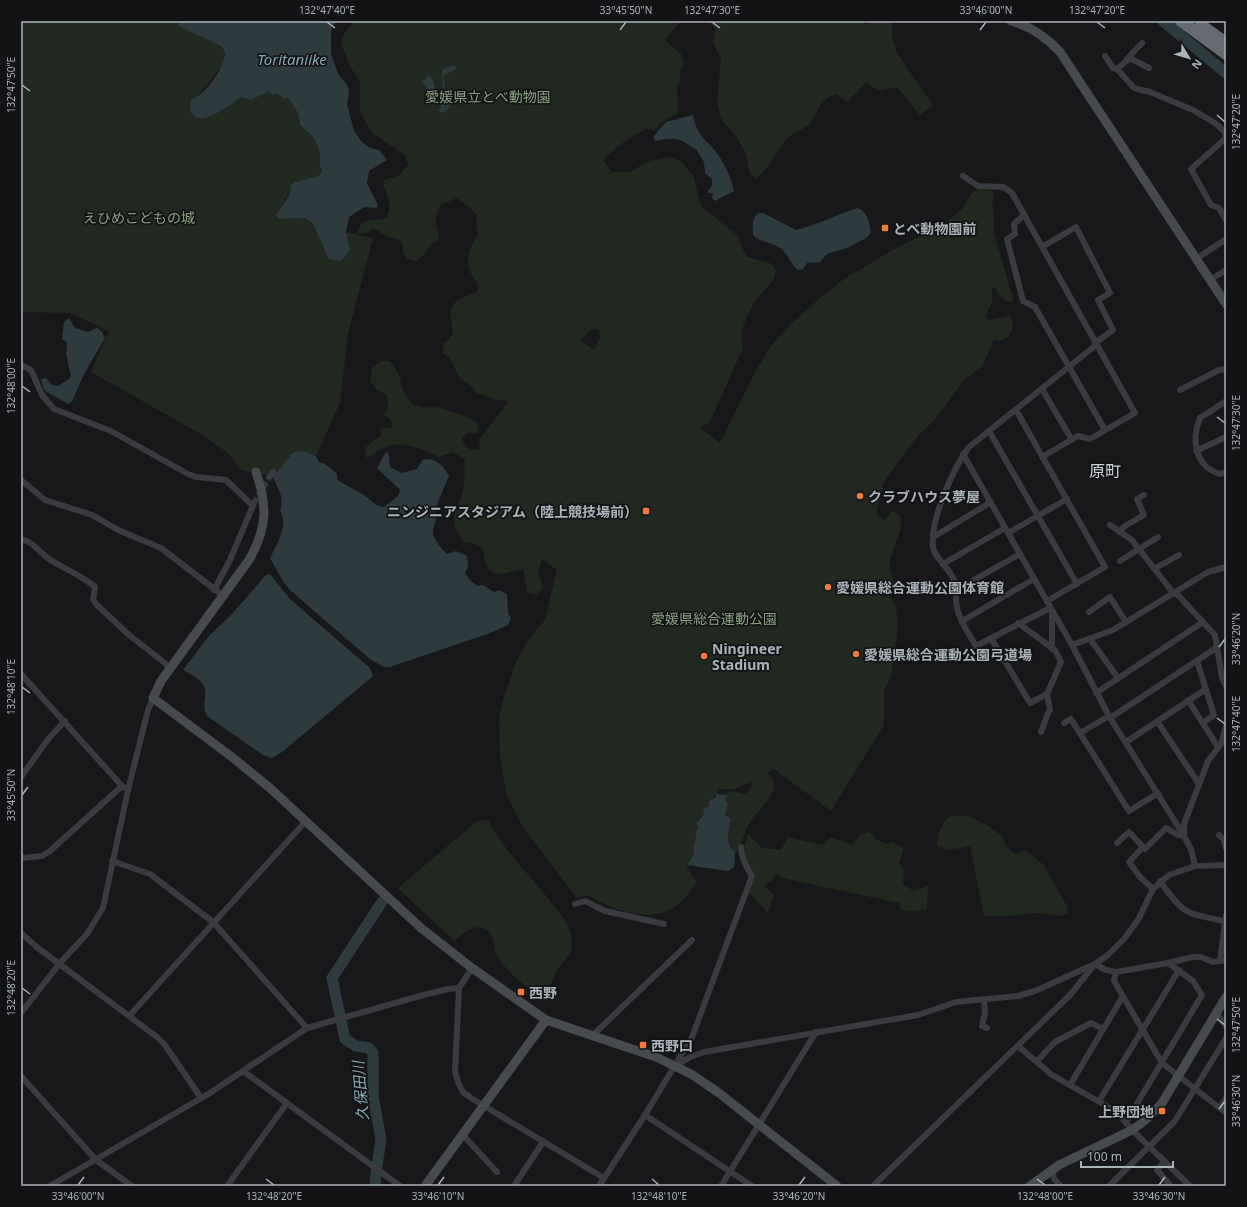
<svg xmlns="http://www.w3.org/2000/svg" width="1247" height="1207" font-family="'Noto Sans','Noto Sans JP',sans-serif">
<rect width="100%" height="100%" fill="#18181a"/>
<!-- green -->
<g fill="#212820" fill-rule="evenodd">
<path d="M21,21H179L178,26L221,46L225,52L222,66L196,98L204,118L235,102L241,97L251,100L268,92L276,93L285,99L288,98L298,113L300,125L314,138L320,153V166L322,171L319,176L295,182L291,185L290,194L285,199L279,219L306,218L313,224L330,259L335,260L348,241L346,232L373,238L348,334L340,403L316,456L304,451L293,452L273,477L240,469L228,453L199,433L91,372L109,331L70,313L21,312Z"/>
<path d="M354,21H681L665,40L681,54L684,63L680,71V81L677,88L678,114L665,119L654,130L646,129C631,138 614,146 603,161L612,172H630L649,161L670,157L682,162L693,175L701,206L738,236C742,244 742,250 747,257L770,263L776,270L774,279L756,300L747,316L741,333L743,348L710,422L700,428L720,443L756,370L770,347L791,324L820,298L844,279L891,251L943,225L962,209L974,190L976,192L978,189L991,191L994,194L992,204L994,216V233L1013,298L1012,302C1002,302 999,295 995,288L992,287V301L986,316L989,320L1009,316C1020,325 1007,345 994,340L983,365L962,382L944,408L925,430L919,434L884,481L876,514L884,520L892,511C913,516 892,546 890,561C889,570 893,576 894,585L889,595L896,606L898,628L891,677L884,690V725L831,811L774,769L767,773L773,779C779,795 758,810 750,822C745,829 741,850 735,853C724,842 729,834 730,820V818L725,815L728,804L725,799L728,795L726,794L732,791L745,794L751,789L752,781L735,789H720L703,813V816L697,820L699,827L696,832C697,840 692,846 694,854L686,866L697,882C692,888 687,896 681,902C657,926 613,911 588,895L577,898L524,829L506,794L500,757L499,717L504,697L515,664L526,643L545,620L557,570L542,559L538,572L543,588L536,595L527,593L523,569C497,576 486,580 483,548L473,543L465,542C445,520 457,514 463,490C465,481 464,469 465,459L452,452L439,457C422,450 403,440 385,447C378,449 373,456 366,458L365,448L381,435L380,429L392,427L391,420L384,415L388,406L387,394L377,390L370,381L372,368L382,361H388C405,371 397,397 417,406C423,408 428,407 435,407C442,408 475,418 478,424C479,426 477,430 477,433H467L462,439C465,447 470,451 479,450L480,439L509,401L498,400L477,393L470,385L461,380L449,357L442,353L444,343C463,330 444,320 453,305C459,296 470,296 478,291L477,282C464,269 466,249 478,236L476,223L477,214L457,198L440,205C437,212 434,219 437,227C438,232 440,233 439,239C428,245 426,254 417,261L407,259L403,253V243C397,237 395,239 388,237C384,236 379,230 373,228L367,233L358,234C361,213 375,224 387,217C392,205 388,196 383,185L384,180L400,175L408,165L406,156L372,133L360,112V81L349,65L341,43L344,34ZM591,330H599L600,338L594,350L580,340Z"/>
<path d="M707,21H861L866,25L872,21H892V37L898,55L933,105L920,115L897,87L880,91L866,83L847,102L836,94C815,103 822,109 810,123C804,130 794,132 787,139C776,152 770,167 757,178L750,174L746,154L737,137L722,121L717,102L721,60L713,42L716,29Z"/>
<path d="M962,815C981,820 988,825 1003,837C1003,844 1010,851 1016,854L1025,850L1044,865L1068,908L1067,913L1060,916L1039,913L1006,916H984L970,846L948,850L937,846C938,837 940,822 950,817C955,815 958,817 962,815Z"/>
<path d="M488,820C503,848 527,873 547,897C553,906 562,914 567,924C571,931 573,943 571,951C568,959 561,963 557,970C553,978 553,985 544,990C531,997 502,966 496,954C493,947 495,937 488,931C476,921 464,933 454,941L398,888L477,821Z"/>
<path d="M869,832L877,840L886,844L892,842L904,848L899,863C905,870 905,875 902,884L914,891L928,886L927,909L908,912L901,909L899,903L782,878L776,873L771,882L768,881L764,886L774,895L768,913L749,893L755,877L742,854L748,834L762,848L781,850L788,837L823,845L831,837L852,845L861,834Z"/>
</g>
<!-- water -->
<g fill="#2e3b3e">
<path d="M179,21H336L331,30V54L338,74L348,86L349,93L347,104L354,131L362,142L370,148L379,150L387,160L369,171L367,183L378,205L376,208L364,207L349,217L346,232L350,250L341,261L329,259L313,224L306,218L279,219L276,215L290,194L291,185L295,182L319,176L322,171L320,166V153L314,138L300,125L298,113L288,98L285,99L276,93L273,95L268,92L251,100L241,97C233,104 208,121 198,118C195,117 193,114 190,112L191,100C207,93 224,69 225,52L221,46L178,26Z"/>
<path d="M456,66L455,70L443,75L446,95L451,102L447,111L441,113L439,110L443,101L442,70L448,67Z"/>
<path d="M429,75C436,82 435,89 434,99L430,100L425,98V90L427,87L422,82Z"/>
<path d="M693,115C698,140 707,138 719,156C725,165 732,180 734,191L715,201L712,198L713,194L707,192L712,186V179L705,173L704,162L696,149C690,147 687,143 682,141C674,137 663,139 655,141L653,137L666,122Z"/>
<path d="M858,208C867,211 870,224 871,233L866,238L847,248L827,254L820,262L807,263L803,269L798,270C790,264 788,253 780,248C771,242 761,243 753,235C753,227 751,219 758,213H763L796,230C818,225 837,214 858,208Z"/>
<path d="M69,318L75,328L88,332L97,328L102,332L105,338L85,372L72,401L68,404L44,390L41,379L46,378L52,385L58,386L69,379L71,376L66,354L67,342L62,339L64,322Z"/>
<path d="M304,451L316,456L319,462L325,464L337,474V480L364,495L378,506L384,507L398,496L400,490L377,468L386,452L389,454L390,467L402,473L417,469L422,460C435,457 443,465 449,476L435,509C438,517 435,521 433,529C431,537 441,548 447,554L456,551L467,556L468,567L465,573L469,579L477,586L483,585L494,592L499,590L507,594L508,613L511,618L508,625L490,633L390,667H384L371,660L291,591L284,583L270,558C277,544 289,525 280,510C285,497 278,489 273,477L293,452Z"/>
<path d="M270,574L290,599L370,668L373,676L282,752L272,758L263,755L207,716C200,705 210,692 202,683C197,677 190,674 183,670L208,637L232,614L266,575Z"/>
<path d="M716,794L728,795L725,799L728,804L725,815L730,818V820C729,835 724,841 735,853L734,867L728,871L687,865L694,854C692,846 697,840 696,832L699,827L696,823L703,816L704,809L709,806V801L716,797Z"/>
</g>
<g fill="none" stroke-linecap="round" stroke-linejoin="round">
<!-- river -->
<g stroke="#2e3b3e" stroke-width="11">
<path d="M1163,21L1226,73"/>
<path d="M377,1166L381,1139L373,1096V1053L369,1048L356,1046L345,1039L332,978L382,902"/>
<path d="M375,1186L376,1171"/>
</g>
<!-- street-tunnel -->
<path stroke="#35373a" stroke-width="6" stroke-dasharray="6 3" stroke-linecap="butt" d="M254,503L270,476"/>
<!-- street -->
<g stroke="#393b3f" stroke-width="6">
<path d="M1105,56L1113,68L1117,69L1134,88L1150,92L1193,110L1215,123L1225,132L1226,136"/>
<path d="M1127,59L1142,43"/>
<path d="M1117,69L1130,58L1149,68"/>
<path d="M1226,138L1191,169L1211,205L1219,208L1226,220"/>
<path d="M963,176L978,186L1003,187L1012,193L1135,413L1090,439L1078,436L1042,457"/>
<path d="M1024,215L1014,224L1015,234L1007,239L1023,301L1035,307L1105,430"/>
<path d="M1042,247L1076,227L1110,293L1098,300L1113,330L1095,343"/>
<path d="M1196,259L1226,239"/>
<path d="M1210,280L1226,270"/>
<path d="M21,365L31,370L42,395L54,409L111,431L188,474L196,477L226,480L252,505"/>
<path d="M1042,389L1072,440"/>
<path d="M1180,390L1219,370L1226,369"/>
<path d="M1226,401L1200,418C1191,439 1195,467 1220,474L1226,472"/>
<path d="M1016,410L1105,567L1047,601"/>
<path d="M989,431L1077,584"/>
<path d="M1196,451L1226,437"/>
<path d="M963,454L1072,645L1109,716L1184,836L1191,849L1195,866"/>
<path d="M270,476L273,472"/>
<path d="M21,480L45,500L92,515L118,530L161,548L222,595"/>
<path d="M1110,525L1132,540L1174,594"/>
<path d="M1119,532L1125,526L1144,515L1137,499L1144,495"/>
<path d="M1008,533L1067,499"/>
<path d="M935,536L991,502"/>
<path d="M21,539C34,542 39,552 49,559C64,569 81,575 95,587L93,599L96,604L129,635L170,667"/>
<path d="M1120,561L1158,537"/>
<path d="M943,564L1005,528"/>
<path d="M1154,569L1179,555"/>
<path d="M214,590L230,560L254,503"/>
<path d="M956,590L1020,554"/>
<path d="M1176,593L1215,635L1222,678L1226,686"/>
<path d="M1050,608L976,646C969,634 960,622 957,608C955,600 957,591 955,583C953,571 934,558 933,547C930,519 953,469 969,447L1096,345"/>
<path d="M1089,612L1110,597L1126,622"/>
<path d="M962,621L1034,579"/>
<path d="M1018,623L1055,650L1061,662L1047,694L1050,710C1045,717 1045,724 1041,732"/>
<path d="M991,638L1030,703L1047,694"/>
<path d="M1090,639L1118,678"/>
<path d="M1072,645L1113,630L1208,572L1226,567"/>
<path d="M1052,649V612"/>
<path d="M1197,661L1214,715L1203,723"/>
<path d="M21,674L122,786L128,790"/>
<path d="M1096,693L1203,622"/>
<path d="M1188,700L1218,747"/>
<path d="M1110,718L1216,648"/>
<path d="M1157,721L1199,784"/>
<path d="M1064,723L1071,719L1129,811L1158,793"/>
<path d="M1080,733L1109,716"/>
<path d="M1126,742L1206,689"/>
<path d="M21,777L49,738L65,721"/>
<path d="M1219,835L1224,840L1226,849"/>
<path d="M1184,836V824L1208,761L1221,744L1226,726"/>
<path d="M1117,843L1129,832L1145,849L1166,828L1178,835L1184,836"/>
<path d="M1143,847L1129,862L1140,877L1153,889"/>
<path d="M21,858L42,856L50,851L122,786"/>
<path d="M112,861L150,874L213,922L307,1028"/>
<path d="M1160,881C1184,915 1185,913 1224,921"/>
<path d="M575,904L585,901L605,911L664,924"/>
<path d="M21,933L38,948L157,1037L165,1045L201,1098"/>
<path d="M1220,961L1226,915"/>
<path d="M1168,963L1193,957H1201L1213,962L1226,960"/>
<path d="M472,968L459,988L455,1071L458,1082L463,1092L471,1098L604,1178"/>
<path d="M1116,972L1168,963L1193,981L1202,995L1126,1122"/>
<path d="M984,1000L985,1013L982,1026L987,1028"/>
<path d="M21,1013L60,963L87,934L103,908L128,790L148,710L153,698"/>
<path d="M1217,1013L1226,1027"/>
<path d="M130,1015L306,821"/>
<path d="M593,1035L692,940"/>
<path d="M1018,1046L1052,1075L1117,1112L1132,1130L1190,1186"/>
<path d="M1037,1061L1055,1042L1091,1023L1103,1029"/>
<path d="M676,1066L690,1057L704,1052L918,1015L956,1002L1018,996L1035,991L1095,964L1108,955L1124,939L1138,920L1153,889L1169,875L1195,866L1226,865"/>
<path d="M243,1071L400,1186"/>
<path d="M21,1076L96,1160L132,1186"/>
<path d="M1070,1085L1123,996"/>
<path d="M1099,1101L1179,970"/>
<path d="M1220,1108L1226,1098"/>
<path d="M645,1115L752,1186"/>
<path d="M462,1134L497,1172"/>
<path d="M1165,1161L1157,1170L1171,1186"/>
<path d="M1052,1169L1054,1179L1061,1186"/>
<path d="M50,1186L210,1093L307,1028L427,994L448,989L459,988"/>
<path d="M227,1186L287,1103"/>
<path d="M514,1186L543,1142"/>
<path d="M599,1186L645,1115L692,1037L752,876C746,867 741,858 741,847"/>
<path d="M721,1186L816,1032"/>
<path d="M873,1186L1070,995L1095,964L1106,970L1116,972L1114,981L1162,1063L1226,1113"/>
<path d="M1109,1186L1175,1121L1226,1038"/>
</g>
<!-- secondary -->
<g stroke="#474b4f" stroke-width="9">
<path d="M1011,21C1030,26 1046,37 1060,52L1226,304"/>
<path d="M256,472C268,507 267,528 249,560L161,681L153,698L232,757L270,788L421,928L472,968L546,1020L656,1057L691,1074L719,1093L837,1186"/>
<path d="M425,1186L546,1020"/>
<path d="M1030,1186L1059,1165L1132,1130C1144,1122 1153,1114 1162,1103L1226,997"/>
</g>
<!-- highway -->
<g stroke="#656b70" stroke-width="12">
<path d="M1181,21L1226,54"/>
<path d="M1201,25L1226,43"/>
</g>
</g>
<!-- ticks -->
<path fill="none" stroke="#aab3b9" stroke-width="1.5" d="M327,22L335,28M712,22L720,28M1097,22L1105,28M620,30L626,22M980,30L986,22M22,85L30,91M1217,115L1225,122M22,386L30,392M1217,417L1225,423M1219,647L1225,639M22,687L30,693M1217,718L1225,724M22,795L28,787M22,988L30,994M1217,1019L1225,1025M1219,1109L1225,1101M266,1179L274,1185M652,1179L659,1185M1037,1179L1045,1185M78,1185L84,1177M438,1185L444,1177M799,1185L805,1177M1159,1185L1165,1177"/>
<!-- markers -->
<g fill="#ef7c3a" stroke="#131315" stroke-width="1.5">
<rect x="881" y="224" width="8" height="8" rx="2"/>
<circle cx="860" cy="496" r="4"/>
<rect x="642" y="507" width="8" height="8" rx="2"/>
<circle cx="828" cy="587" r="4"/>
<circle cx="856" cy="654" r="4"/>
<circle cx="704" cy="656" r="4"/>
<rect x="517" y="988" width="8" height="8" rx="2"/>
<rect x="639" y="1041" width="8" height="8" rx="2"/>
<rect x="1158" y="1107" width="8" height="8" rx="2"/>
</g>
<g text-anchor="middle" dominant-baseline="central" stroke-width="3.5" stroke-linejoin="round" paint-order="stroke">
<!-- park labels -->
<g font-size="14" fill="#8aa481" stroke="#131315">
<text x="488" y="96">愛媛県立とべ動物園</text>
<text x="139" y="217">えひめこどもの城</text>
<text x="714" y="618">愛媛県総合運動公園</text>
</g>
<!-- poi labels -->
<g font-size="14" font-weight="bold" fill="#aab3b9" stroke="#131315" text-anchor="start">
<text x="893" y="228">とべ動物園前</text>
<text x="868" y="496">クラブハウス夢屋</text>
<text x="638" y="511" text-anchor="end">ニンジニアスタジアム（陸上競技場前）</text>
<text x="836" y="587">愛媛県総合運動公園体育館</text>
<text x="712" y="648">Ningineer<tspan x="712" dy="16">Stadium</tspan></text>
<text x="864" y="654">愛媛県総合運動公園弓道場</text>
<text x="529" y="992">西野</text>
<text x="651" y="1045">西野口</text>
<text x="1154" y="1111" text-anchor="end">上野団地</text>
</g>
<!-- water labels -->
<g font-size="15" font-style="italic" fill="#82abb3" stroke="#131315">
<text x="292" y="59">Toritaniike</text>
<text transform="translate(360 1091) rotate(-95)">久保田川</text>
</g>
<!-- quarter labels -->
<g font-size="16" fill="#cbd1d5" stroke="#131315">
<text x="1105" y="471">原町</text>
</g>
</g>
<!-- border -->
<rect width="1247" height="1207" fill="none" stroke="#131315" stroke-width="44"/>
<!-- north arrow -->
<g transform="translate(1189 58) rotate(128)" stroke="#131315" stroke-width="3" paint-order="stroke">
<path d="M0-3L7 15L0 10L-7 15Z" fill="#aab3b9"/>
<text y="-6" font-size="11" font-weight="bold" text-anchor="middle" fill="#aab3b9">N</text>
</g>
<!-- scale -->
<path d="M1081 1161v6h92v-6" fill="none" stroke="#aab3b9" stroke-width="2"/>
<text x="1087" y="1161" font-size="12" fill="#aab3b9" stroke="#131315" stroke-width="3" paint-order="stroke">100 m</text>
<rect x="22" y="22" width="1203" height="1163" fill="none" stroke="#aab3b9" stroke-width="1.5"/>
<g font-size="10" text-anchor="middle" fill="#aab3b9">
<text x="327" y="14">132°47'40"E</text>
<text x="626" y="14">33°45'50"N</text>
<text x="712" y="14">132°47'30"E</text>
<text x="986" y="14">33°46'00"N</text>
<text x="1097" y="14">132°47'20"E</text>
<text transform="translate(11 85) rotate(-90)" y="4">132°47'50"E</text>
<text transform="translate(1236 122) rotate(-90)" y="4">132°47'20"E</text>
<text transform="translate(11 386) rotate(-90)" y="4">132°48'00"E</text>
<text transform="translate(1236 423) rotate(-90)" y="4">132°47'30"E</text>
<text transform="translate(1236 639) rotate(-90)" y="4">33°46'20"N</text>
<text transform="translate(11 687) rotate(-90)" y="4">132°48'10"E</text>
<text transform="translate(1236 724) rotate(-90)" y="4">132°47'40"E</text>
<text transform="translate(11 795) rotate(-90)" y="4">33°45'50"N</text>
<text transform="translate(11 988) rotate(-90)" y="4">132°48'20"E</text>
<text transform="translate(1236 1025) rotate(-90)" y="4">132°47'50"E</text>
<text transform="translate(1236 1101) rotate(-90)" y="4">33°46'30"N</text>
<text x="78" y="1200">33°46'00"N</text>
<text x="274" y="1200">132°48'20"E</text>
<text x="438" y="1200">33°46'10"N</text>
<text x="659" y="1200">132°48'10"E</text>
<text x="799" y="1200">33°46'20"N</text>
<text x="1045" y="1200">132°48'00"E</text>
<text x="1159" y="1200">33°46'30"N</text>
</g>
</svg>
